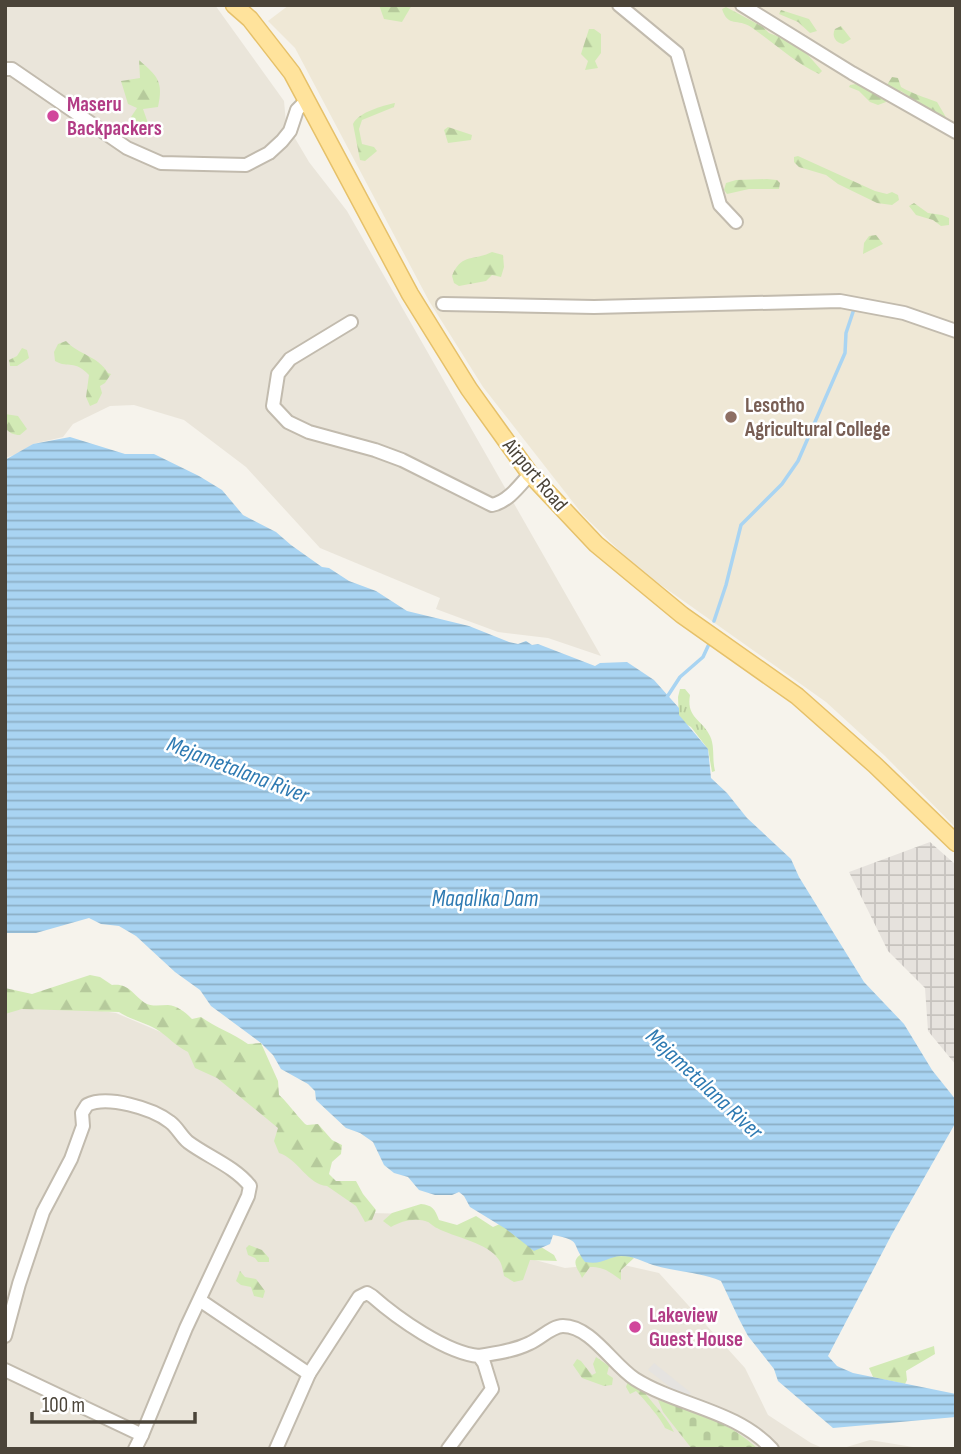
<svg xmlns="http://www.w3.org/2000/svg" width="961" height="1454" font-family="'Sofia Sans Condensed',sans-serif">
<defs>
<pattern id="industrial-grid" width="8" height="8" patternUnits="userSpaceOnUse" patternTransform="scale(1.75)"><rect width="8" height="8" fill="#e6e2dd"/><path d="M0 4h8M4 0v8" fill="none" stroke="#c7c3be"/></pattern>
<pattern id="grass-tufts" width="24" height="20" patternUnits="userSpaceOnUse" patternTransform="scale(1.75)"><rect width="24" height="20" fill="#d2eab5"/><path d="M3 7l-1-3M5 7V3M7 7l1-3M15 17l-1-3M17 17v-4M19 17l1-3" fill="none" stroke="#b6ca9c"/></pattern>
<pattern id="forest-firs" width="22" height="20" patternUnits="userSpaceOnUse" patternTransform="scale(1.75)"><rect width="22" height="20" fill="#d2eab5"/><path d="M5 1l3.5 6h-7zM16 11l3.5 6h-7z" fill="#b6ca9c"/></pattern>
<pattern id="cemetery-stones" width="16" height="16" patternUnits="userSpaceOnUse" patternTransform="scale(1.75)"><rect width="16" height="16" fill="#d2eab5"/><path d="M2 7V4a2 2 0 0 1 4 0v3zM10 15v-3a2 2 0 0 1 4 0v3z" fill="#b6ca9c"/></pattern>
<pattern id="water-rules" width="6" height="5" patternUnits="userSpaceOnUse" patternTransform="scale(1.75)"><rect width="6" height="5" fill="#a9d4f2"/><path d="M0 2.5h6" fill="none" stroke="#8caec5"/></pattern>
</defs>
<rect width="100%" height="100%" fill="#f6f3ec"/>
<!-- residential -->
<g fill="#eae5da">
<path d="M5,5H215L284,101L286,123L309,162L347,211L601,656L548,638L498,632L436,609L440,598L320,548L246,467L184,420L134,405L110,406L73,424L63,437L33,444L20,453L5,458Z"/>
<path d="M57,1005L116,1013L163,1033L196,1052L306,1144L326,1177L370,1213L413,1214L520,1256L565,1268L615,1263L659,1273L745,1368L768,1415L811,1443L825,1449H5V1011Z"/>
<path d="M870,1440L913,1447L936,1449H840Z"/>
</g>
<!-- industrial -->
<path fill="url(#industrial-grid)" d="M930,842L956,865V1065L928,1031L925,988L888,951L849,872Z"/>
<!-- education -->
<path fill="#efe8d6" d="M289,5H956V828L885,756L826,702L637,568L583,515L483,387L429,301L295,48L268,21Z"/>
<!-- grass -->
<path fill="url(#grass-tufts)" d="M680,689H685L690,695C686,718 702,719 710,736C715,746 712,760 715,771L712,772L708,749L691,727L679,720L678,697Z"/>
<!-- forest -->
<g fill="url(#forest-firs)">
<path d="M379,5H412L402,22L384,19Z"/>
<path d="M726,7L763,27L769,33L790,41L808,55L822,71L819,74C794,62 774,43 751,27C738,18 728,28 722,9Z"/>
<path d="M781,10L809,19L817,31L810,33L798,22L779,14Z"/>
<path d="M841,26L851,39L843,44C836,43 831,36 835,29Z"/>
<path d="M589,29H594L601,34V53L595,61L598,68L585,70L588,61L581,54Z"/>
<path d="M139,60C157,76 164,81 158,107L143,109L149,126L138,132L131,117L137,108L128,104L121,81L140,78Z"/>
<path d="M892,77L898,78L901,87C913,94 924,97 937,102L947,119L943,120L901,91H890L885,88Z"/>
<path d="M856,84L885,98L886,102L878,105L870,102L859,91L849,87L850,85Z"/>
<path d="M395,103L394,107L362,120L359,129L362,144L374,147L377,151L365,161L360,160L353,124C359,112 382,106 395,103Z"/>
<path d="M448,127L472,135L471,140L448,143L444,130Z"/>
<path d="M798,156L875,191L887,194L892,192L898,195L899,200L892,205L877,203L838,184L826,175L799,167L794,162V157Z"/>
<path d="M767,179L777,180L780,183L779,189H749L727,194L724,190L726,183L736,180Z"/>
<path d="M914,203L928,213L942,215L949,218V225L941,226L933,220L916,215L909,206Z"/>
<path d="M876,235L883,244L863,254L864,243L869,236Z"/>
<path d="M492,252L503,255L504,267L501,277L492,275L486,281L459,286L454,283L452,276C461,253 474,261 492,252Z"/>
<path d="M66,341C79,355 98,356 108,373L111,374L105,383L100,386L102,393L97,403L90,406L86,397L89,375C74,359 69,369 55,361L54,352L58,344Z"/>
<path d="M22,348L27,350L29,358L17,366H10L9,360L17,356Z"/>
<path d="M5,414L18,416L27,429L20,435C13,435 10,433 5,428Z"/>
<path d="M90,975L100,977L112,985C129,983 133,995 145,1003C152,1007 160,1005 168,1005C178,1006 185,1012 192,1019L201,1017C216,1028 233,1033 248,1044L261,1043L278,1081L279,1095C286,1100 303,1124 307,1125C311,1125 314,1124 318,1124L332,1140L342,1145L341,1154L332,1162L329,1174L336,1181H356L363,1194L376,1210L372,1220L365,1222L356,1206L327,1186C308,1185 298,1159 279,1153L274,1141L278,1128L217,1078L195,1068L188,1052C175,1046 168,1036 156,1029C144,1022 131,1020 119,1012L22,1009L5,1014V988L32,994Z"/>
<path d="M421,1204C432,1205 435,1209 439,1220L457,1225L476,1216L493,1227L502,1223L554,1255L557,1261L530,1260L523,1280L514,1282L504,1276C503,1271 502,1264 499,1260C489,1243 453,1237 437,1228C435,1228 429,1222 428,1222C416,1217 401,1221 391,1227L383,1221L392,1213Z"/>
<path d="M249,1245L262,1250L269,1258V1262H258L255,1258L248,1255L246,1248Z"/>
<path d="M618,1246L634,1258L621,1270V1280C610,1272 604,1267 590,1267L582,1278C579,1270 570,1262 580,1255L597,1259Z"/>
<path d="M240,1271L245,1277L256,1279L265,1291L263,1298L254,1296L251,1287L241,1285L236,1281Z"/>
<path d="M934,1346L935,1354L906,1371L907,1380L905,1384L873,1377L869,1368Z"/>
<path d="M596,1357L609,1366L607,1374L613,1378L612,1385L604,1386L582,1378L573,1365L577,1359L581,1361L592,1375L596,1373L593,1364Z"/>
<path d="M628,1381L639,1384C649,1401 666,1415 674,1432L665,1428C662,1420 643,1398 636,1391L630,1394L626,1387Z"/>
</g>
<!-- cemetery -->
<path fill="url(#cemetery-stones)" d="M658,1400C697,1411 727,1421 758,1449H692L663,1412Z"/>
<!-- parking -->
<path fill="#e5e3e0" d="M654,1363L691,1393L688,1396L674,1390L648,1370Z"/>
<!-- water -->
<path fill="url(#water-rules)" d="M70,437L125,454H154L199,476L222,490L243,515L276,532L291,545L322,567L329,568L349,581L376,591L407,611L469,626L509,642L518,644L526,641L532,645L538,644L595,666L600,663L627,662L654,680L679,708V715L708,749L711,778L727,793L747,818L791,859L799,877L864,982L904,1024L932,1070L956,1100V1122L892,1234L828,1356L837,1366L853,1373L956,1394V1417L833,1428L778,1381L774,1369L748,1336L739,1319L721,1281C699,1272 676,1272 653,1265C642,1261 633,1256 621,1256C606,1257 604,1265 585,1262C570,1242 583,1241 553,1235L550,1244L534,1251L506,1229L470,1207L464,1196L459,1192L452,1195H435L419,1190L408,1177L394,1173L384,1165L373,1142L360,1133L346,1128L316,1100L315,1091L308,1084L281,1069L273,1055L261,1043L211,1006L200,990L175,972L136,936L119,926L101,924L89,918L36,933H5V460L33,444Z"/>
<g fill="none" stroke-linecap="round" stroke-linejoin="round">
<!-- stream -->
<g stroke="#a9d4f2" stroke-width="3.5">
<path d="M714,621L726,585L741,525L782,484L798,461L845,353L846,333L854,309"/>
<path d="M667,697L680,677L703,657L709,644"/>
</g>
<!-- minor casing -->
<g stroke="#c2bbae" stroke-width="16">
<g id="minor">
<path d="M619,5L677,53L720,205L736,222"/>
<path d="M742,5L852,73L956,132"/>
<path d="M5,69H12L127,148L161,163L246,165L269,153L282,141L290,131L297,110L307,100"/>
<path d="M443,304L594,307L840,301L904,313L956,331"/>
<path d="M351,322L290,359L278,374L273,406L288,422L309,432L375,450L402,460L492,505C508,502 520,485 530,474"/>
<path d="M201,1301L309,1374L276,1449"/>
<path d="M5,1336L19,1284L43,1212L71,1159L83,1126L82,1113L87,1105C107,1095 152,1108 170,1122C177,1127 181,1136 188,1142C208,1157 234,1166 250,1186L248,1196L186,1328L142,1435"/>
<path d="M479,1356C496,1353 514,1351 530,1343C541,1338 552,1326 563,1326C591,1326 613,1365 635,1379C678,1406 736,1410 772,1449"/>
<path d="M5,1370L142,1435L135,1449"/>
<path d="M309,1374L359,1297L367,1293L372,1296C397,1318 446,1353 479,1356L484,1363L492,1389L448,1449"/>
</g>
</g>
<!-- major casing -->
<g stroke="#e6c16a" stroke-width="19">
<path id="major" d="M234,5L250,19L292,73L410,294L469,389L530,474L596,544L682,615L797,696L875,765L956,843"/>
</g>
<!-- minor -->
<use href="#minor" stroke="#fff" stroke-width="12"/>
<!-- major -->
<use href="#major" stroke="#ffe39c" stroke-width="16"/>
</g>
<!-- markers -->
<g fill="#d1479c" stroke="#fff" stroke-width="2.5">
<circle cx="53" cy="116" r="7"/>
<circle cx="635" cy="1327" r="7"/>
</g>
<circle fill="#8d6e63" stroke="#fff" stroke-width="2.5" cx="731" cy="417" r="7"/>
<g text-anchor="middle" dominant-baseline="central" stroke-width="5" stroke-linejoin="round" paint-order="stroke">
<!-- hotel labels -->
<g font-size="21" font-weight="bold" fill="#b23c85" stroke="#fff" text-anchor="start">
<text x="67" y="104">Maseru<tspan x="67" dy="24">Backpackers</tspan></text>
<text x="649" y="1315">Lakeview<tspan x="649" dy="24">Guest House</tspan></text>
</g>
<!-- education labels -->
<g font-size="21" font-weight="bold" fill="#785e54" stroke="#fff" text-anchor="start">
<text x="745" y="405">Lesotho<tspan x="745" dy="24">Agricultural College</tspan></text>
</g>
<!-- street labels -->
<g font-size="21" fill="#4b4439" stroke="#fff">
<text transform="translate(535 475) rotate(50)">Airport Road</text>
</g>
<!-- water labels -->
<g font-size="23" font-style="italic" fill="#2e7ab2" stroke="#fff">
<text transform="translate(238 770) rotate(21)">Mejametalana River</text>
<text x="485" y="899">Maqalika Dam</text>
<text transform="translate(704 1084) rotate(43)">Mejametalana River</text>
</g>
</g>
<!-- border -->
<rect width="961" height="1454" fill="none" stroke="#4b4439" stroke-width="14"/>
<!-- scale -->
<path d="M32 1412v10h163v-10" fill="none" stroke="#4b4439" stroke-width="3.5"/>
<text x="42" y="1412" font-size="21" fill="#4b4439" stroke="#ffffff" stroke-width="5" paint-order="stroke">100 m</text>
</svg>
